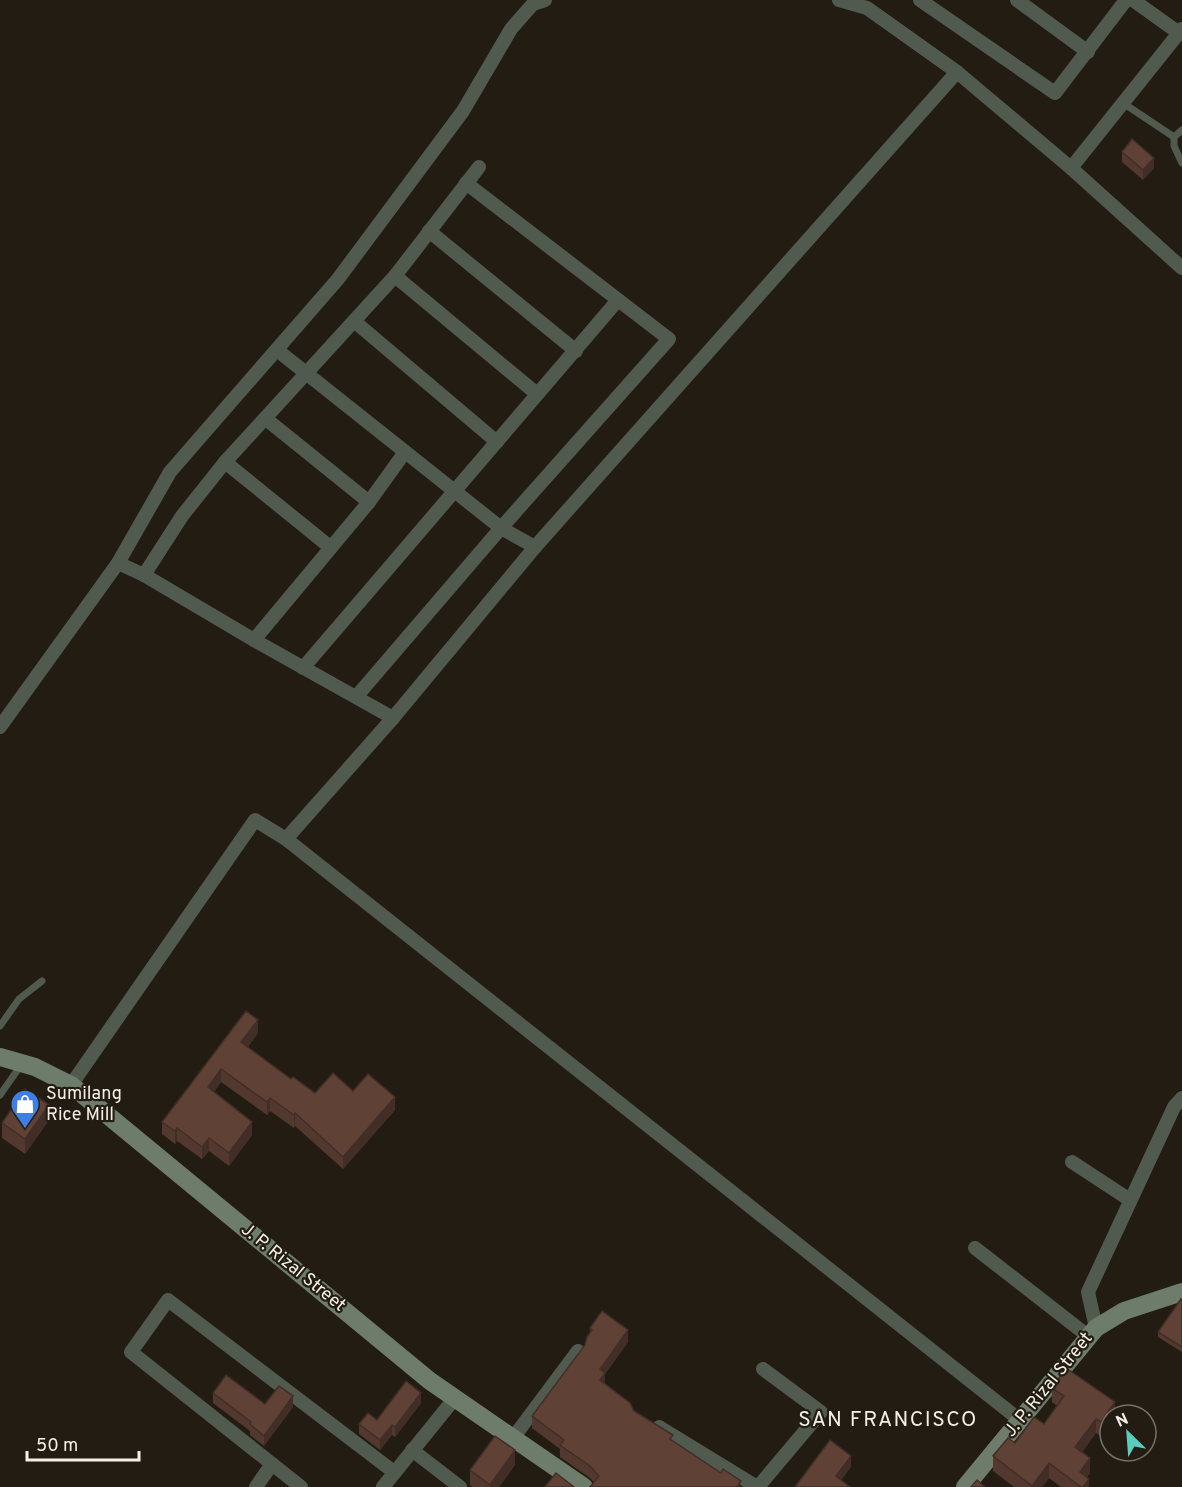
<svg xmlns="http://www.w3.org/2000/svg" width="1182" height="1487" font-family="Overpass,sans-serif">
<rect width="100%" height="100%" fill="#221c13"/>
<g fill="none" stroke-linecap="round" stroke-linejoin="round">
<!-- lane -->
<g stroke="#515a4f" stroke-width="7">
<path d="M1123,103L1174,137"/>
<path d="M1182,130L1174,137V146L1182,163"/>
<path d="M0,1026L19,999L42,981"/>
<path d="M0,1095L21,1065"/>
</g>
<!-- street -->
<g stroke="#515a4f" stroke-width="14">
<path d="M839,0L867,8L957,72L1071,168L1182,268"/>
<path d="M920,0L1055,93L1126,0"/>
<path d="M1017,0L1088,52"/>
<path d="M1133,0L1179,33"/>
<path d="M1071,168L1182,29"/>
<path d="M429,231L576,351"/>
<path d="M395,276L537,394"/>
<path d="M354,321L497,442"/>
<path d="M277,350L501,528L535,547"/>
<path d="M266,419L369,502"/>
<path d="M225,462L330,547"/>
<path d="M118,563L144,575L254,640L393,718"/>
<path d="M144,575L182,516L225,462L395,276L479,167"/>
<path d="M254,640L369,502L405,452"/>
<path d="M303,668L618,300"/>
<path d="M356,697L501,528L669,339L466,183"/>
<path d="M0,727L118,563L170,472L338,279L463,111L511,29L533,4L545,0"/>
<path d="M286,839L393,718L535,547L957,72"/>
<path d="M71,1085L255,820L286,839L1021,1421"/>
<path d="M1072,1162L1130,1200"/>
<path d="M975,1248L1088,1336"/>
<path d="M1096,1328L1088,1292L1174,1107L1182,1098"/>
<path d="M659,1427L757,1487"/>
<path d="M513,1438L578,1351"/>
<path d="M412,1450L460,1487"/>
<path d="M256,1487L272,1464"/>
<path d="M301,1487L131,1352L168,1300L394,1472"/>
<path d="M383,1487L455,1398"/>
<path d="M758,1487L821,1412L763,1369"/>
</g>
<!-- secondary -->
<g stroke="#6e7d6b" stroke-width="18">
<path d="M0,1057L35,1067L71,1085L430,1381L584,1487"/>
<path d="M965,1487L1096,1328L1124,1311L1182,1292"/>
</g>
</g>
<!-- wall -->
<g fill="#52382e">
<path d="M1122,152L1154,168L1143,180L1122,162Z"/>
<path d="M258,1033L248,1047L291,1079L315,1093L353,1091L395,1110L343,1169L295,1126L294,1128L270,1111L267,1115L221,1082L214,1092L252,1135L229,1166L209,1151L202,1159L177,1141L175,1144L162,1134V1122Z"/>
<path d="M49,1120L25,1154L2,1138V1123Z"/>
<path d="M1182,1300V1352L1158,1337V1332Z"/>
<path d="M590,1328L628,1342L605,1374V1384L634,1411L673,1441L741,1487L594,1482L590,1478L560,1457V1449L532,1428V1416L585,1345L590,1333Z"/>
<path d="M1052,1388L1115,1415L1101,1436L1096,1433L1082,1452L1090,1473L1087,1477L1089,1487H1061L1049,1478L1042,1487H1014L993,1471V1456L1044,1424L1057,1406L1052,1402Z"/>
<path d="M213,1393L265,1404L293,1407L264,1446L250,1435V1431L213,1403Z"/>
<path d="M421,1403L395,1437L392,1435L380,1450L359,1434V1424L377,1420Z"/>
<path d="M515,1465L499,1487H472L470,1485V1470Z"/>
</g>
<!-- shaded-wall -->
<g fill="#422e26">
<path d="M1154,158V168L1143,180V170Z"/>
<path d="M258,1020V1033L241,1055V1042Z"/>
<path d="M221,1069V1082L208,1100V1087Z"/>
<path d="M395,1097V1110L343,1169V1157Z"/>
<path d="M270,1098V1111L267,1115V1102Z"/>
<path d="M49,1105V1120L25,1154V1139Z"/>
<path d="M295,1113V1126L294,1128V1115Z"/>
<path d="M252,1122V1135L229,1166V1153Z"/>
<path d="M177,1128V1141L175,1144V1131Z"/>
<path d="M209,1138V1151L202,1159V1147Z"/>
<path d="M628,1330V1342L605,1374V1385L600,1392V1369Z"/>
<path d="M421,1393V1403L395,1437V1427Z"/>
<path d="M293,1396V1407L264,1446V1436Z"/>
<path d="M1115,1402V1415H1110V1423L1101,1436V1422Z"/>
<path d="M1096,1419V1433L1075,1462V1447Z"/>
<path d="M392,1425V1435L380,1450V1440Z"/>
<path d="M515,1450V1465L499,1487H490V1485Z"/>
<path d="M851,1456V1467L836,1487V1476Z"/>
<path d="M1090,1458V1473L1080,1487V1472Z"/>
<path d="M1049,1463V1478L1042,1487H1032V1486Z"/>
<path d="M1089,1479V1487H1083Z"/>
</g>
<!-- building -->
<g fill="#5f4136" stroke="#422e26" stroke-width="1.5">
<path d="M1132,139L1154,158L1143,170L1122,152Z"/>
<path d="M246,1011L258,1020L241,1042L291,1079L293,1077L315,1093L333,1073L353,1091L368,1074L395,1097L343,1157L295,1113L294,1115L270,1098L267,1102L221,1069L208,1087L252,1122L229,1153L209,1138L202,1147L177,1128L175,1131L162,1122Z"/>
<path d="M25,1089L49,1105L25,1139L2,1123Z"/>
<path d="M1181,1299L1182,1300V1347L1158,1332Z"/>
<path d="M602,1311L628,1330L600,1369L605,1373L600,1380L630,1403L634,1411L673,1435L670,1439L721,1473L723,1469L741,1481L737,1487H590L599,1476L590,1466L560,1445L564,1440L532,1416L585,1345L587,1337L592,1330L590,1328Z"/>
<path d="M1066,1368L1115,1402L1101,1422L1096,1419L1075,1447L1090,1458L1080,1472L1089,1479L1083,1487H1081L1049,1463L1032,1486L993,1456L1008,1438L1015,1443L1034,1417L1044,1424L1064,1396L1052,1388Z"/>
<path d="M226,1375L265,1404L279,1386L293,1396L264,1436L250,1424L251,1422L213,1393Z"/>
<path d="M406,1381L421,1393L395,1427L392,1425L380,1440L359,1424L368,1413L377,1420Z"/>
<path d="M495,1436L515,1450L490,1485L470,1470Z"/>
<path d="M830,1440L851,1456L836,1476L850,1487H795Z"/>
<path d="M556,1473L574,1487H545Z"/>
<path d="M977,1480L985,1487H971Z"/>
</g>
<!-- icons -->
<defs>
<g id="shop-pin" transform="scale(1.5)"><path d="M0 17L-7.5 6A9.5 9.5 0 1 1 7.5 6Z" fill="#3f7fe0" stroke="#221c13"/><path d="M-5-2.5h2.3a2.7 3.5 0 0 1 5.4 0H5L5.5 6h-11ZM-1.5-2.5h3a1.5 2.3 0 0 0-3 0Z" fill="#fff"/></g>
</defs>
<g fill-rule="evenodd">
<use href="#shop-pin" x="25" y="1104"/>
</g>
<g text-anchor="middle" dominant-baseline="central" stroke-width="4.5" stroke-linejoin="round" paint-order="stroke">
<!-- poi labels -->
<g font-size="18" fill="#f4efe9" stroke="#221c13" text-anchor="start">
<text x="46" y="1094">Sumilang<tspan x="46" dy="21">Rice Mill</tspan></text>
</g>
<!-- street labels -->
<g font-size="18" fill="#f4efe9" stroke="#221c13">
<text transform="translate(293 1268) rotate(39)">J. P. Rizal Street</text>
<text transform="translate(1049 1385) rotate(-51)">J. P. Rizal Street</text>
</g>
<!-- quarter labels -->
<g font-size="21" letter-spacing="1.5" fill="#f4efe9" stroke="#221c13">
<text x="888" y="1420">SAN FRANCISCO</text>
</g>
</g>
<!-- north arrow -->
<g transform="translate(1128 1433) rotate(335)"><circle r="28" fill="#221c13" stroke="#767069" stroke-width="1.5"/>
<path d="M0-4.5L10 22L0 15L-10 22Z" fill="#59cebe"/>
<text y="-9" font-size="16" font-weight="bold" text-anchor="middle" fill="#f4efe9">N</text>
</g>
<!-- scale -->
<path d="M27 1451v9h112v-9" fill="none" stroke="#f4efe9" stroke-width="3"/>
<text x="36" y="1451" font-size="18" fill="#f4efe9" stroke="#221c13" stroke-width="4.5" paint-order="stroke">50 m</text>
</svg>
